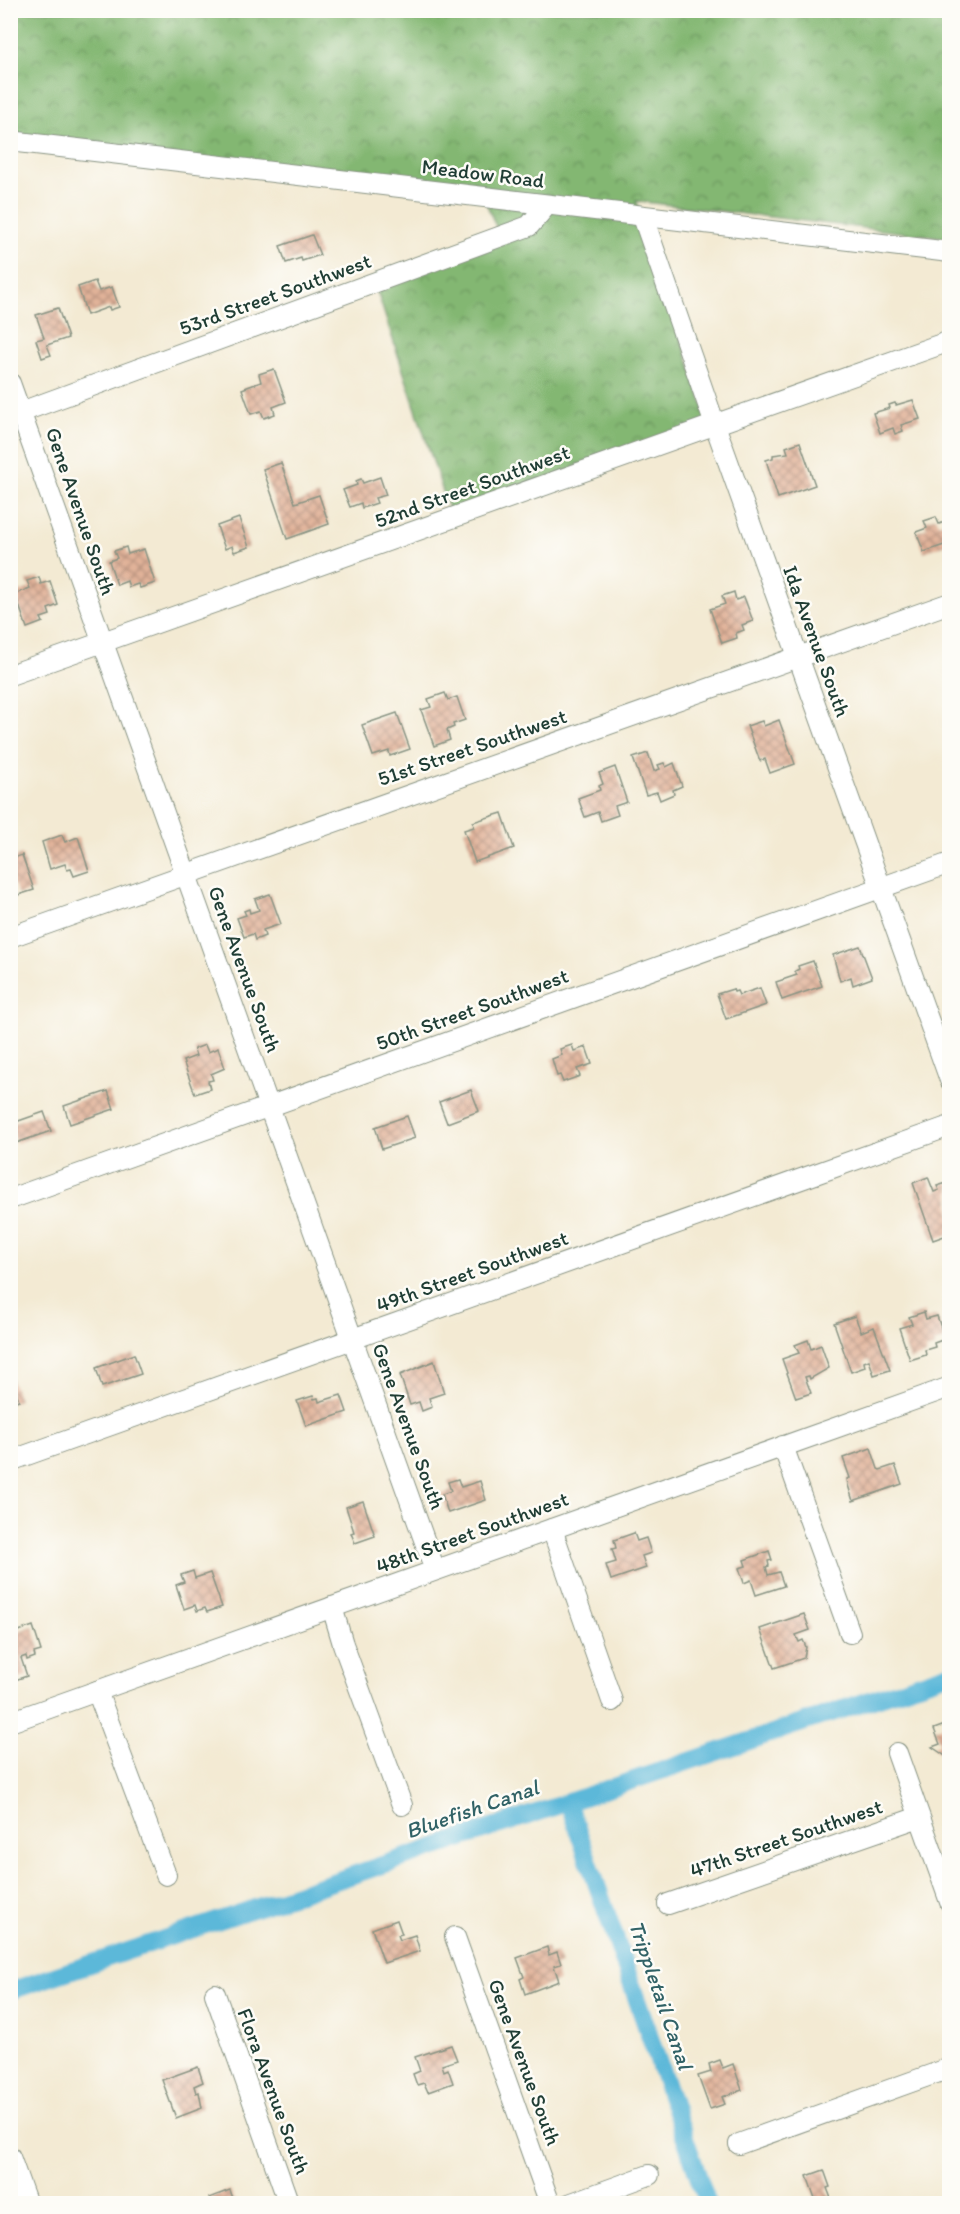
<svg xmlns="http://www.w3.org/2000/svg" width="960" height="2214" font-family="Itim,sans-serif">
<defs>
<pattern id="forest-crowns" width="20" height="18" patternUnits="userSpaceOnUse" patternTransform="scale(1.5)"><rect width="20" height="18" fill="#83b772"/><path d="M2 6a3 3 0 1 1 6 0M12 15a3 3 0 1 1 6 0" fill="none" stroke="#6b965e"/></pattern>
<pattern id="building-cross-hatch" width="8" height="8" patternUnits="userSpaceOnUse" patternTransform="scale(1.5)"><rect width="8" height="8" fill="#e1b299"/><path d="M0 0l8 8M0 8l8-8" fill="none" stroke="#b6927e"/></pattern>
</defs>
<rect width="100%" height="100%" fill="#fdfcf7"/>
<filter id="ink" filterUnits="userSpaceOnUse"><feTurbulence type="fractalNoise" baseFrequency=".0167" numOctaves="2"/><feDisplacementMap in="SourceGraphic" scale="12" xChannelSelector="R" yChannelSelector="G"/><feConvolveMatrix kernelMatrix="1 2 1 2 8 2 1 2 1" color-interpolation-filters="sRGB"/></filter>
<filter id="wash" filterUnits="userSpaceOnUse"><feTurbulence type="fractalNoise" baseFrequency=".008" numOctaves="4" result="noise"/><feDisplacementMap in="SourceGraphic" scale="24" xChannelSelector="R" yChannelSelector="G"/><feGaussianBlur stdDeviation="1.35" result="paint"/><feColorMatrix in="noise" values="0 0 0 0 0 0 0 0 0 0 0 0 0 0 0 0 0 1.4 0 .05"/><feComposite in="paint" operator="in"/></filter>
<g filter="url(#wash)">
<rect width="100%" height="100%" fill="#f3ead3"/>
<!-- forest -->
<path fill="url(#forest-crowns)" stroke="#517a53" stroke-width="1.5" d="M14,11H949V238L636,201L710,426L452,519L375,285L500,236L482,193L11,141L10,37Z"/>
<g fill="none" stroke-linecap="round" stroke-linejoin="round">
<!-- canal -->
<g stroke="#5bb8d9" stroke-width="18">
<path d="M568,1802L708,2204"/>
<path d="M10,1991L950,1673"/>
</g>
</g>
<g id="blocks">
<!-- building -->
<g fill="url(#building-cross-hatch)">
<path d="M312,235L320,255L302,261L301,258L286,263L280,246Z"/>
<path d="M95,281L99,291L112,287L119,307L110,310L109,307L87,315L78,287Z"/>
<path d="M58,308L68,338L47,345L51,355L42,358L36,340L44,338L36,315Z"/>
<path d="M274,369L286,402L273,407L275,414L264,418L261,411L251,414L242,389L261,382L259,374Z"/>
<path d="M913,400L920,419L901,425L903,431L895,434L893,428L880,433L873,413L890,408L889,405L895,403L896,405Z"/>
<path d="M800,442L815,485L778,498L766,460L773,458V455L788,453L786,447Z"/>
<path d="M281,463L295,503L319,495L329,524L287,539L263,469Z"/>
<path d="M380,477L386,495L375,498L377,503L362,508L361,503L350,507L343,490L357,485L356,481L361,479L363,483Z"/>
<path d="M936,517L939,524L950,520V551L947,544L924,552L916,532L927,528L924,521Z"/>
<path d="M239,518L249,547L234,552L232,546L225,549L217,526Z"/>
<path d="M126,547L128,554L144,549L155,583L140,588L138,584L129,587L127,581L117,585L109,561L117,558L114,551Z"/>
<path d="M39,577L41,584L50,581L58,605L48,609L50,615L41,618L43,622L27,628L15,594L30,588L27,581Z"/>
<path d="M734,592L736,600L744,597L753,621L742,625L744,630L736,633L737,638L722,643L710,609L725,604L722,596Z"/>
<path d="M445,693L448,700L457,697L465,720L453,724L454,727L447,730L450,740L434,746L421,710L431,707L428,699Z"/>
<path d="M397,713L410,749L390,756L389,751L373,756L362,725Z"/>
<path d="M779,720L795,764L770,773L765,759L760,761L747,726L762,721L764,726Z"/>
<path d="M648,753L654,771L660,769L658,765L664,763L666,767L674,763L682,786L673,790L674,794L660,800L657,792L646,795L633,758Z"/>
<path d="M615,767L627,802L615,806L618,815L601,821L598,812L585,817L578,798L600,790L599,786L603,784L599,773Z"/>
<path d="M502,813L514,848L475,862L464,830L474,827L473,822Z"/>
<path d="M62,835L65,842L78,837L89,871L74,876L71,869L67,870L65,864L50,869L42,842Z"/>
<path d="M22,855L34,890L18,895L14,884L10,885V859Z"/>
<path d="M270,894L281,924L263,930L265,936L255,940L253,934L244,937L237,918L246,915L244,911L249,909L250,913L259,910L255,899Z"/>
<path d="M860,946L872,978L853,985L851,977L840,981L833,955Z"/>
<path d="M813,961L822,986L782,1000L776,982L797,975L795,971L799,969L798,966Z"/>
<path d="M760,988L766,1005L726,1019L717,994L733,989L734,992L737,991L739,995Z"/>
<path d="M205,1045L208,1052L218,1048L225,1068L211,1074L213,1080L208,1081L210,1089L195,1094L183,1061L196,1056L194,1049Z"/>
<path d="M572,1045L574,1051L586,1047L592,1064L577,1069L580,1076L563,1082L560,1075L557,1076L552,1059L562,1055L560,1049Z"/>
<path d="M471,1090L479,1111L447,1123L439,1102Z"/>
<path d="M108,1091L114,1109L70,1124L64,1106Z"/>
<path d="M44,1112L51,1131L16,1143L10,1124Z"/>
<path d="M407,1116L415,1138L382,1149L375,1127Z"/>
<path d="M928,1177L934,1192L939,1190L937,1186L950,1182V1234L933,1240L913,1183Z"/>
<path d="M924,1312L926,1319L937,1316L945,1339L934,1343L935,1347L925,1350L926,1355L910,1360L899,1328L912,1324L909,1317Z"/>
<path d="M855,1316L861,1332L874,1327L890,1370L874,1375L869,1360L864,1362L865,1367L851,1372L834,1323Z"/>
<path d="M808,1340L811,1349L821,1345L829,1368L810,1379L809,1376L805,1377L811,1393L796,1398L782,1359L799,1353L795,1345Z"/>
<path d="M134,1354L141,1374L102,1387L96,1368Z"/>
<path d="M434,1361L444,1393L429,1398L432,1407L422,1411L419,1402L410,1405L400,1375Z"/>
<path d="M10,1375L19,1400L10,1403Z"/>
<path d="M341,1395L347,1412L306,1426L297,1401L313,1396L314,1399L318,1398L319,1402Z"/>
<path d="M871,1448L878,1469L880,1470L895,1465L902,1484L853,1501L848,1485L847,1479L850,1478L843,1458Z"/>
<path d="M458,1479L461,1487L480,1481L486,1500L448,1513L442,1494L451,1491L448,1482Z"/>
<path d="M363,1501L375,1536L355,1543L351,1533L354,1532L346,1507Z"/>
<path d="M634,1533L637,1541L646,1538L651,1553L642,1556L646,1568L611,1580L606,1565L616,1562L612,1549L616,1548L614,1540Z"/>
<path d="M769,1551L772,1560L768,1561L769,1566L766,1567L768,1575L779,1572L784,1586L756,1595L751,1580L744,1583L739,1568L746,1566L744,1560Z"/>
<path d="M193,1571L195,1578L210,1573L222,1607L207,1612L205,1608L197,1611L195,1605L184,1609L176,1585L184,1582L181,1575Z"/>
<path d="M804,1614L810,1630L796,1635L799,1642L803,1640L806,1647L804,1658L774,1668L760,1629Z"/>
<path d="M33,1626L41,1651L34,1653L35,1657L27,1660L26,1656L21,1658L27,1676L12,1681L10,1634Z"/>
<path d="M950,1723V1759L932,1747L940,1744L934,1729Z"/>
<path d="M397,1920L402,1934L398,1935L400,1940L415,1935L420,1951L384,1963L372,1929Z"/>
<path d="M547,1947L549,1955L557,1952L561,1964L554,1966L559,1981L525,1994L520,1979L524,1977L517,1958Z"/>
<path d="M451,2045L457,2060L442,2065L444,2071L448,2069L453,2083L428,2092L424,2083L417,2085L413,2074L420,2071L415,2057Z"/>
<path d="M720,2060L723,2068L733,2064L742,2090L722,2097L725,2104L710,2109L698,2076L711,2072L709,2064Z"/>
<path d="M198,2067L203,2082L194,2086L196,2093L199,2092L202,2108L176,2118L162,2080Z"/>
<path d="M824,2170L830,2187L827,2188L832,2201L817,2204L807,2176Z"/>
<path d="M230,2190L234,2201L237,2200L238,2204H211L209,2198Z"/>
</g>
</g>
</g>
<g filter="url(#ink)">
<use href="#blocks" fill-opacity="0" stroke="#899484" stroke-width="1.5"/>
<g fill="none" stroke-linecap="round" stroke-linejoin="round">
<!-- street casing -->
<g stroke="#899484" stroke-width="22">
<g id="street">
<path d="M10,141L950,252"/>
<path d="M643,217L715,425L950,1080"/>
<path d="M10,383L435,1570"/>
<path d="M10,416L529,226L547,205"/>
<path d="M10,675L950,341"/>
<path d="M10,937L950,603"/>
<path d="M10,1199L950,863"/>
<path d="M783,1446L850,1633"/>
<path d="M10,1461L950,1126"/>
<path d="M552,1529L612,1701"/>
<path d="M332,1607L343,1644L402,1805"/>
<path d="M97,1691L166,1875"/>
<path d="M10,1722L950,1387"/>
<path d="M897,1753L950,1902"/>
<path d="M668,1904L919,1817"/>
<path d="M455,1937L550,2204"/>
<path d="M215,1994L289,2204"/>
<path d="M739,2144L950,2068"/>
<path d="M10,2157L27,2204"/>
<path d="M569,2204L649,2175"/>
</g>
</g>
<!-- street -->
<use href="#street" stroke="#fff" stroke-width="20"/>
</g>
</g>
<g text-anchor="middle" dominant-baseline="central" stroke-width="5" stroke-linejoin="round" paint-order="stroke">
<!-- street labels -->
<g font-size="21" fill="#1f3d34" stroke="#fdfcf7">
<text transform="translate(483 173) rotate(7)">Meadow Road</text>
<text transform="translate(275 294) rotate(-20)">53rd Street Southwest</text>
<text transform="translate(472 486) rotate(-20)">52nd Street Southwest</text>
<text transform="translate(81 511) rotate(71)">Gene Avenue South</text>
<text transform="translate(817 641) rotate(70)">Ida Avenue South</text>
<text transform="translate(472 747) rotate(-19)">51st Street Southwest</text>
<text transform="translate(245 969) rotate(70)">Gene Avenue South</text>
<text transform="translate(472 1009) rotate(-20)">50th Street Southwest</text>
<text transform="translate(472 1271) rotate(-20)">49th Street Southwest</text>
<text transform="translate(409 1426) rotate(70)">Gene Avenue South</text>
<text transform="translate(472 1532) rotate(-20)">48th Street Southwest</text>
<text transform="translate(786 1838) rotate(-19)">47th Street Southwest</text>
<text transform="translate(525 2062) rotate(70)">Gene Avenue South</text>
<text transform="translate(274 2091) rotate(70)">Flora Avenue South</text>
</g>
<!-- water labels -->
<g font-size="22" font-style="italic" fill="#316266" stroke="#fdfcf7">
<text transform="translate(472 1809) rotate(-19)">Bluefish Canal</text>
<text transform="translate(661 1995) rotate(71)">Trippletail Canal</text>
</g>
</g>
<!-- margin -->
<rect width="960" height="2214" fill="none" stroke="#fdfcf7" stroke-width="36"/>
</svg>
